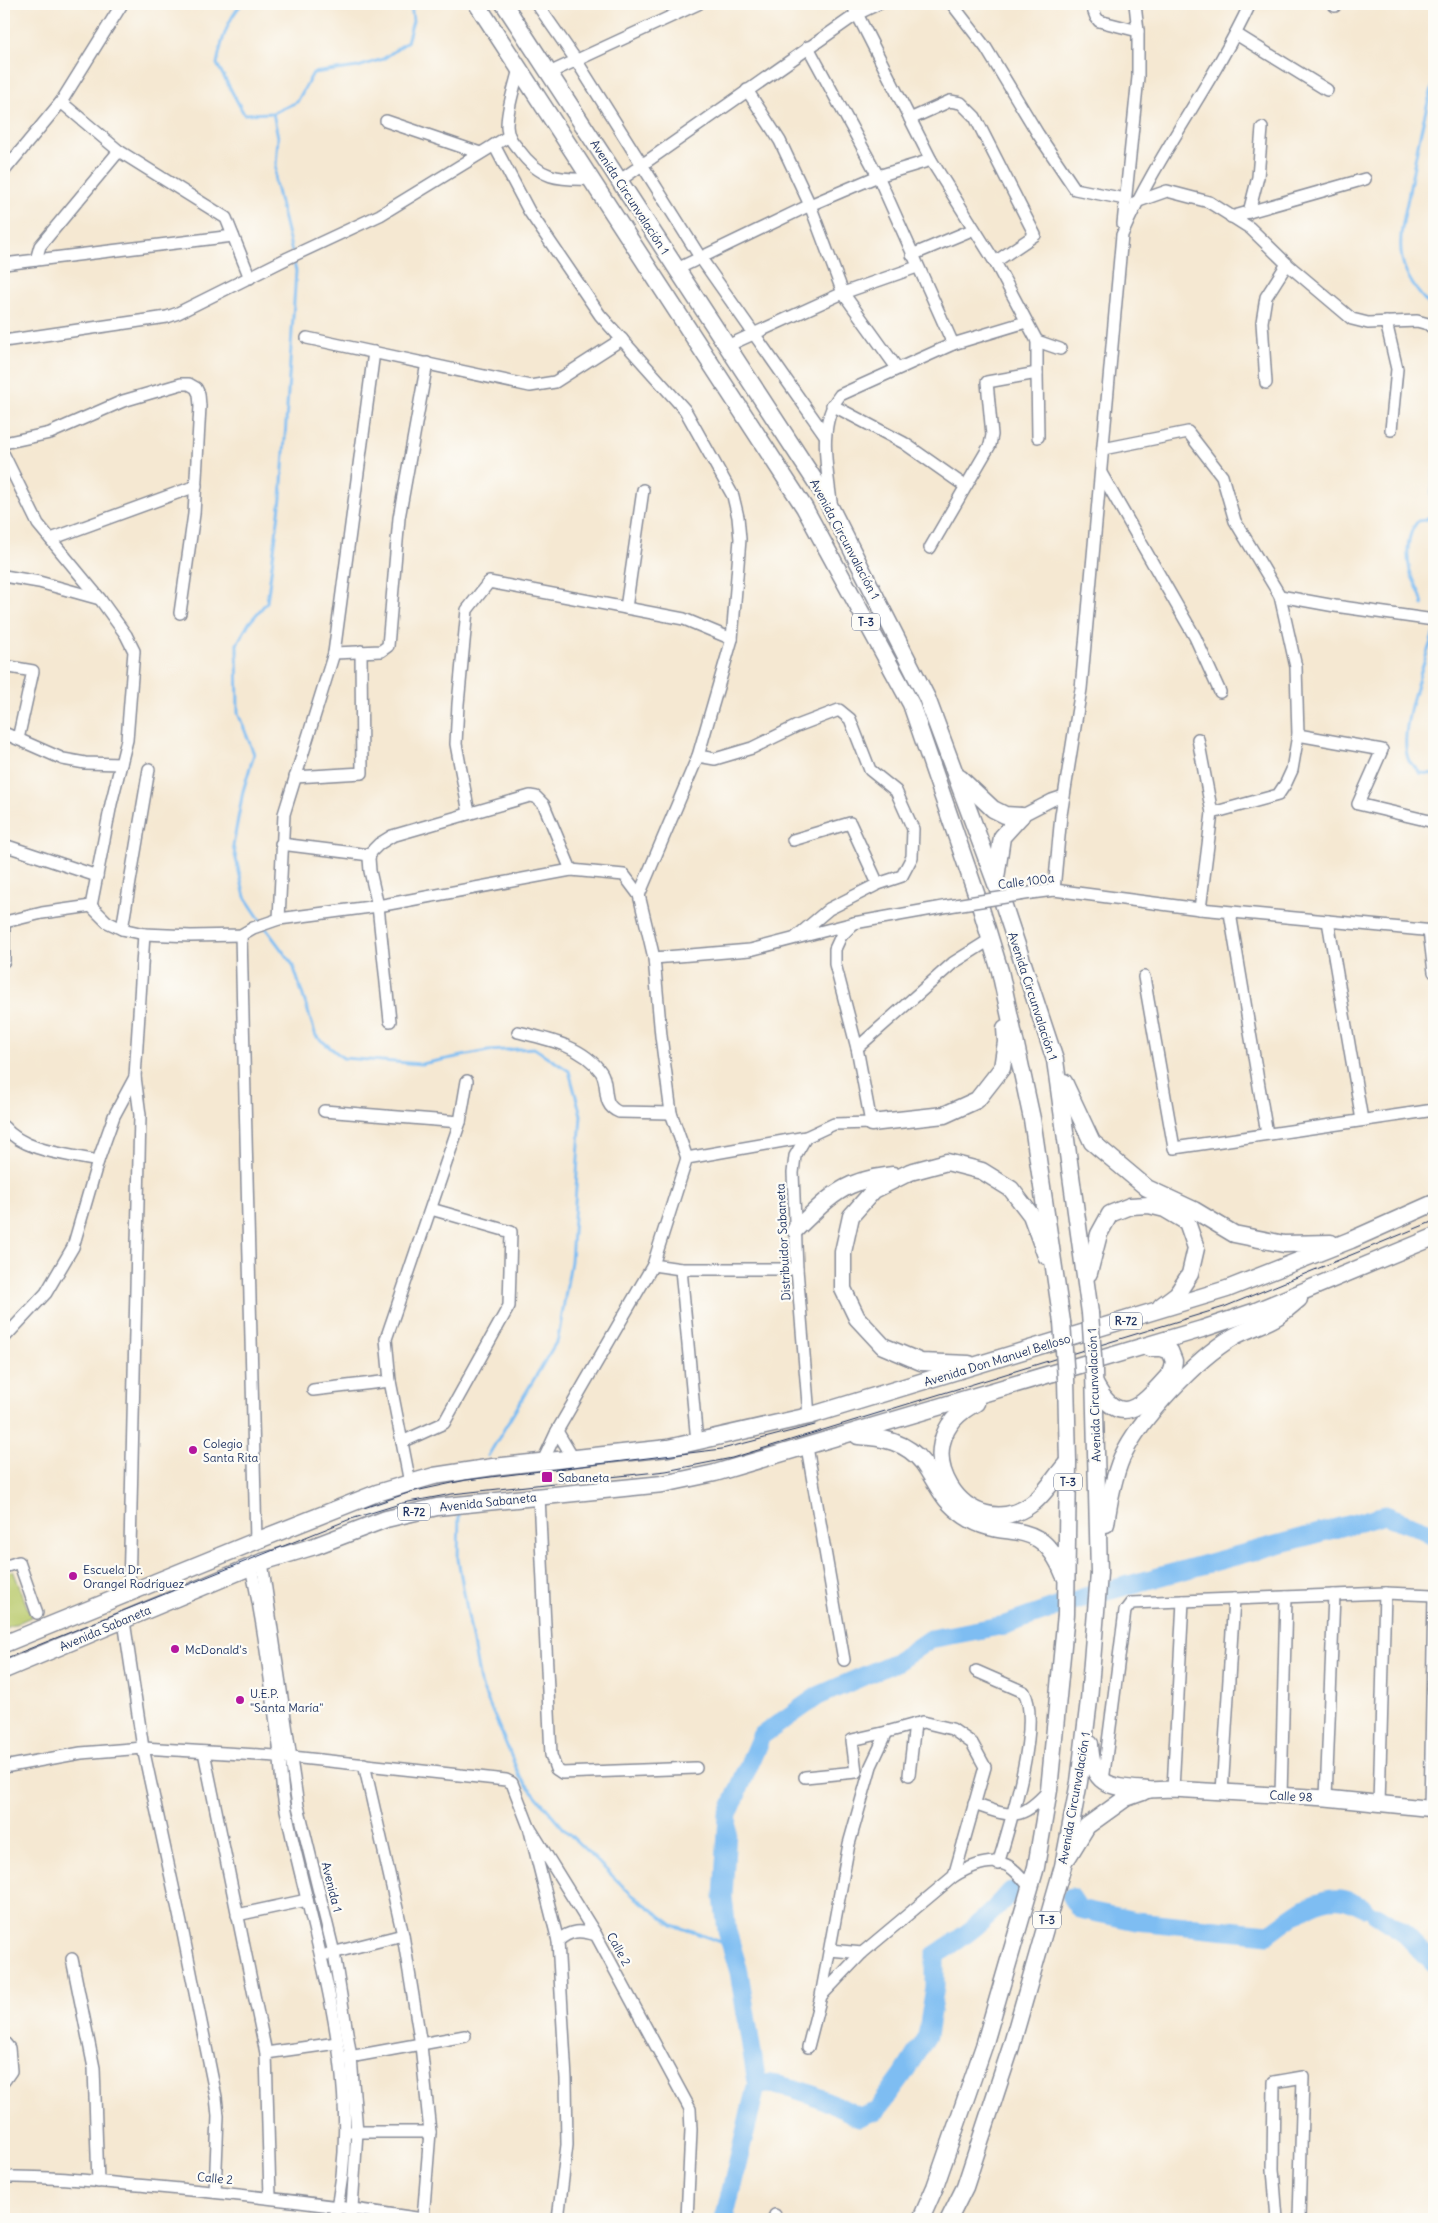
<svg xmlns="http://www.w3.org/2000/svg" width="1438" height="2223" font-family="Delius,sans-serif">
<rect width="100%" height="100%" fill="#fdfcf7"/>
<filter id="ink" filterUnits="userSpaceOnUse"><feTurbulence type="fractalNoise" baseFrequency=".02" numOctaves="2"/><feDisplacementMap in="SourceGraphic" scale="10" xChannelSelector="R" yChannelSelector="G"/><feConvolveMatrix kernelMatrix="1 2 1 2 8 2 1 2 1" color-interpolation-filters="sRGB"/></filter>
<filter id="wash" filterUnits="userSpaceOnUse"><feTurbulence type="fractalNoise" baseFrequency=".0096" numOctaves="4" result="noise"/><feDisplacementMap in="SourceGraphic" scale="20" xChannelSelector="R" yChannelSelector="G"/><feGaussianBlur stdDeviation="1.12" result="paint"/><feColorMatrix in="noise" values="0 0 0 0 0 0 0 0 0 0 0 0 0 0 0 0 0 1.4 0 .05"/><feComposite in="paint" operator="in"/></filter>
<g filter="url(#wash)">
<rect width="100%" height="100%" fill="#f5e8d2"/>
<!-- green -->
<path fill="#baca6d" stroke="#6a7c66" d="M13,1570L31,1617L4,1629V1574Z"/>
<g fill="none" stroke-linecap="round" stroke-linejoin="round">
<!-- stream -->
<g stroke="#7ebdf2" stroke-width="3">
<path d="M242,4C227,19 221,43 217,64L244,114L273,113L278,137L275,182L292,252"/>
<path d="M1434,82C1422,120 1415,159 1408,198C1404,217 1398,239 1402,259C1406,279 1420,296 1434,310"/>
<path d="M273,113L297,102L313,73L358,67L383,59L407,42L413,21L411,4"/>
<path d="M1423,605C1421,592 1414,583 1410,571C1406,555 1407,533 1418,521L1426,520L1430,516L1434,471"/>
<path d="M1434,632C1425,662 1396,733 1409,761C1412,765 1417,769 1420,773L1434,774"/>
<path d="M261,921L245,897L233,846L243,791L254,754L238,713L237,644L249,623L267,602L281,498L296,271L293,259"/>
<path d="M264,926L293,965L316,1036L343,1058L421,1064L488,1051L534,1048L569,1071L581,1115L571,1261L558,1339L488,1456"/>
<path d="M459,1512L458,1559L480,1682L520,1777L565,1830L631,1894L673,1925L721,1942L739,1972"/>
</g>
<!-- river -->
<g stroke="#7ebdf2" stroke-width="19">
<path d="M1071,1897L1079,1909L1136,1921L1269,1934C1290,1919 1317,1893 1346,1900C1352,1902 1359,1906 1364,1908"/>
<path d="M1377,1915L1402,1931L1434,1964"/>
<path d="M757,2083C793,2083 828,2101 859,2117L877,2110L902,2076L927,2036L935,1987V1955C966,1936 987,1919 1011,1891"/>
<path d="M724,2219L757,2083L739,1972L727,1931L723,1897L728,1815L761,1736L818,1696L898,1661L930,1639L1005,1625L1085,1597L1385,1515L1427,1531L1434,1537"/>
</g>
</g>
</g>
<g filter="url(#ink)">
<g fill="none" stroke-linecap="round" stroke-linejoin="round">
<!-- street casing -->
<g stroke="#888c98" stroke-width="14">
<g id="street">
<path d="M537,4L576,60L700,257L825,435"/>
<path d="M852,4L931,160L995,262L1037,341L1060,349"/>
<path d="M952,4L986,48L1038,134L1075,189L1125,199"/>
<path d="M1091,4L1096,17L1099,21L1138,31V77L1123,224"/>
<path d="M1135,4L1138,31"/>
<path d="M1333,4L1335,6"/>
<path d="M1236,34L1327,90"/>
<path d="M808,47L878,176L953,344"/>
<path d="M519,68C515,87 507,107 507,126C507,136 513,143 519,150C540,179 558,180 591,179"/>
<path d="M549,73L698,4"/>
<path d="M747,90L780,141L810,205L843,293L897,368"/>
<path d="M61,102L119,151L226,218L250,278"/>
<path d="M910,119L950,101L961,103L975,117L1035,235L995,262"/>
<path d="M386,121L480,153"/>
<path d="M494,145L529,211L600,315L685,410L733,496L738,517L740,539L732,639L698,756L639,895"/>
<path d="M4,171L61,102L122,4"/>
<path d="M619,181L857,14L878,4"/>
<path d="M1136,202L1167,191L1209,202L1250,228L1287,264L1352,319L1368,323L1417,321L1428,324L1434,329"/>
<path d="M1249,212L1258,177L1262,128"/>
<path d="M1231,217L1365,179"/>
<path d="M912,255L974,229"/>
<path d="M36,260L40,246L119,151"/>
<path d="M4,264L233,236"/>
<path d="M677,269L810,205L878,176L931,160"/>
<path d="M1386,322L1397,369L1391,430"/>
<path d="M307,338L530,386L555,382L622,339"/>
<path d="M4,341L167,317L178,313L288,258L380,215L509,136"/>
<path d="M1037,341V373"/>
<path d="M727,346L843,293L917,267"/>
<path d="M1266,383L1262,322L1266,297L1287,264"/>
<path d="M832,405L904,443L965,486"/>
<path d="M4,443L50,433L123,401L181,384H189L196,388L199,394L200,406L194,514L180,613"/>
<path d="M1103,449L1188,432L1222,476L1235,521L1280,596L1296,667L1298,735L1292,770L1286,783L1278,795L1212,813L1200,909"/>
<path d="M4,455L38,524L100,599L126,635L134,651L127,740L111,804L91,906"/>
<path d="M1101,473L1195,637L1220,692"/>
<path d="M831,502C827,468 817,424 840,395L953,344L1026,322"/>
<path d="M51,539L196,486"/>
<path d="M930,548L990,445L992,435L987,382L1037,373L1038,437"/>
<path d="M4,576L39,582L100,599"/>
<path d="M1280,596L1335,606L1434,620"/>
<path d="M626,608L643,490"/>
<path d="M334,653L381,651L388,646L399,518L427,363"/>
<path d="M4,666L33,671L18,739"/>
<path d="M4,733L63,759L85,763L121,764"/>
<path d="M1298,735L1382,750L1358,804L1434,822"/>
<path d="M1198,739L1212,813"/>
<path d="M698,756L715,759L752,748L797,726L839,710L850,719L870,770L896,791L913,829L912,857L902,876L878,884"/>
<path d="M295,777L362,773L361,651"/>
<path d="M469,813L456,744L458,704L467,610L489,582L684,619L732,639"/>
<path d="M1021,816L1052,800L1064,796"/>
<path d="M793,840L850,823L878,884L829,909L796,937"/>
<path d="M281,844L370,855"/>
<path d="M4,845L97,876"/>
<path d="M1054,890L1061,815L1081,689L1122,235C1157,154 1213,84 1250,4"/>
<path d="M1031,893L1054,890L1200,909L1434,931"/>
<path d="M1230,913L1267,1134"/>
<path d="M279,919L284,814L334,653L374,352"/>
<path d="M1328,921L1362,1120"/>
<path d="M4,922V961"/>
<path d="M5,922L42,913L91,906L107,922L122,929L144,934L191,936L241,935L253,928L279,919L378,906L571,870L624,875L639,895L654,958L661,1036L671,1113L687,1158"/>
<path d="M122,929L149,769"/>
<path d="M1429,931L1434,972"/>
<path d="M241,935L256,1541"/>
<path d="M654,958L750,950L854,923L949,906"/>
<path d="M1144,977L1174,1148L1434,1110"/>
<path d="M390,1021L378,906L370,871L369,858L371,852L379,844L392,836L530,796L536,797L544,805L571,870"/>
<path d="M518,1032C547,1039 583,1046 601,1072C610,1085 600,1105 619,1112L671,1113"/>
<path d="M857,1048L953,963L991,939"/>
<path d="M324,1111L460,1122"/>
<path d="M4,1127C25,1152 67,1154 98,1161"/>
<path d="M806,1137L795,1156L793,1173L797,1269L809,1416"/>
<path d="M653,1265L681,1269H797"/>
<path d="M681,1269L697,1442"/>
<path d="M4,1338L46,1293L73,1247L98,1161L114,1116L135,1077"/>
<path d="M313,1390L390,1381"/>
<path d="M557,1431L653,1265L687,1158L806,1137L834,1124L871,1123L857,1048L835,964V949L841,936L854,923"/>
<path d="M402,1442L444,1423L509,1306L511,1232L431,1209"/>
<path d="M807,1447L844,1660"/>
<path d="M543,1461L557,1431L573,1458"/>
<path d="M410,1483L390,1381L386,1339L460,1122L467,1081"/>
<path d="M539,1496L551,1755L556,1769L562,1773L696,1768"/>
<path d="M262,1562L298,1806L334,1953L351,2057L357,2132L352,2208L349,2219"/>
<path d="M4,1567L19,1562L37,1613"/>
<path d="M251,1567C264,1626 271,1686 279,1746C281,1767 281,1790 286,1810C313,1940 368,2087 334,2219"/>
<path d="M129,1592L140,1115L135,1077L144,934"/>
<path d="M124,1621L143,1748L182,1928L216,2097L218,2116L215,2192"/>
<path d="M976,1671L1024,1692C1042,1724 1009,1828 998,1864"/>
<path d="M204,1752L266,2053L270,2197"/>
<path d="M364,1764L403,1935L421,2045L430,2132L423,2219"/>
<path d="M4,1767L81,1753L143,1748L292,1757L506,1780L512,1783L529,1827"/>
<path d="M909,1775L915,1724"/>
<path d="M805,1777L856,1772L852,1740L887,1732"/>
<path d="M1103,1781L1125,1611L1131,1603L1385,1593L1434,1595"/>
<path d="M1173,1789L1183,1601"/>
<path d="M1222,1792L1234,1599"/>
<path d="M1281,1796L1286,1597"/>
<path d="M1326,1798L1334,1595"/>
<path d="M974,1804C1011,1817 1020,1822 1048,1791"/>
<path d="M1379,1804L1385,1593"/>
<path d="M1430,1809L1434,1595"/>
<path d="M954,1876C969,1867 993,1856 1010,1867C1018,1872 1024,1881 1030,1887"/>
<path d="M237,1915L307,1900"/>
<path d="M558,1941L529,1827L596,1935"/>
<path d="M830,1950L862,1953"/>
<path d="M328,1954L403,1935"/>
<path d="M72,1959L94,2068L98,2182"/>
<path d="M4,2042L9,2048L11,2071L4,2081"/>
<path d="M808,2047L821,1996L849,1844L871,1766L887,1732L923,1722L952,1729L972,1743L985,1767L954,1876L862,1953L821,1996"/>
<path d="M266,2053L337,2043"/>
<path d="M344,2058L465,2036"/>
<path d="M349,2132H430"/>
<path d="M4,2177C52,2176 100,2182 148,2186C240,2194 331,2205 423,2219"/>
<path d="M558,2219L567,2145L566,2079L558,1941C570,1930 580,1930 596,1935L690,2109L691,2130L687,2219"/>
<path d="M774,2219L775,2215"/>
<path d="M1277,2219L1273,2169L1274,2082L1303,2077L1299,2219"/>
</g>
</g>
<!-- secondary casing -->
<g stroke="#888c98" stroke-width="18">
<path id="secondary" d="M1148,1790L1173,1789L1326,1798L1434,1809"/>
</g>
<!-- primary casing -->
<g stroke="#888c98" stroke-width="19">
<g id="primary">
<path d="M477,4L804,507L911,704L979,902L1000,971L1032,1119L1062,1322"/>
<path d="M504,4L823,493L927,698L1002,900L1055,1060L1090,1313"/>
<path d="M960,778L993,809L1005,815L1021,816"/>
<path d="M996,878L1002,837L1021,816"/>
<path d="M1064,1082L1092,1142L1147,1188L1194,1210L1234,1234L1284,1244L1331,1243"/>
<path d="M871,1123L944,1115L977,1100L1002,1068L1006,1042L1005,1028"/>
<path d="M795,1230C811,1215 830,1194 851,1185C864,1179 878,1177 893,1175"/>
<path d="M1089,1273L1099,1234L1110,1214L1130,1206L1149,1205L1165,1209L1187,1222L1196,1248L1190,1274L1177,1294L1161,1306"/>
<path d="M969,1364L921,1362L883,1346L857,1318L843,1289V1252L851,1216L874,1190L910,1172L947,1162L982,1171L1011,1189L1031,1215L1046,1256"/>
<path d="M1095,1384C1122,1435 1146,1400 1172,1372L1174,1361L1170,1351L1161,1348H1149"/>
<path d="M976,1403C896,1443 968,1552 1033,1503C1045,1494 1057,1474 1068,1462"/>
<path d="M858,1436C882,1437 907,1442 923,1463C938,1484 941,1500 965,1516C1006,1544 1039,1512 1064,1575"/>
<path d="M1106,1524C1109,1501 1113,1478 1122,1457C1140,1418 1196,1359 1233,1337C1247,1329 1264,1325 1278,1316C1285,1311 1292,1305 1299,1299"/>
<path d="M4,1644L256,1541L377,1493L410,1483L434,1476L493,1467L668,1448L809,1416L1227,1289L1351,1240L1434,1203"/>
<path d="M4,1670L262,1562L315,1546L386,1519L437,1507L663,1484L715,1473L1202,1329L1256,1311L1434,1237"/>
<path d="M1090,1744C1092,1788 1110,1787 1148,1790"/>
<path d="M1068,1857L1087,1826L1126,1798L1143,1792"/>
<path d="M921,2219L935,2187L984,2046L1036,1867L1049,1790L1066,1614L1068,1462L1066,1379"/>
<path d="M949,2219L965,2187L1011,2047L1063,1866L1079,1782L1089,1700L1099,1573L1094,1371"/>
</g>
</g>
<!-- street -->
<use href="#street" stroke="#fff" stroke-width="11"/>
<!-- secondary -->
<use href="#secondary" stroke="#fff" stroke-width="15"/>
<!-- primary -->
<use href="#primary" stroke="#fff" stroke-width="16"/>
<!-- tram -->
<g stroke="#1b2f5e" stroke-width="1">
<path d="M364,1508L411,1492L466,1480L722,1449L815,1425"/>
<path d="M4,1659L348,1520L403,1503L452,1494L666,1471L732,1458L1224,1307L1434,1221"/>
</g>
<!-- street-bridge casing -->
<g stroke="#888c98" stroke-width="14" stroke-linecap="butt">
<path id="street-bridge" d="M949,906L1031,893"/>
</g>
<!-- primary-bridge casing -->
<g stroke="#888c98" stroke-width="19" stroke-linecap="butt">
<g id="primary-bridge">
<path d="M1090,1313L1094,1371"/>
<path d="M1062,1322L1066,1379"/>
</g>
</g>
<!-- street-bridge -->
<use href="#street-bridge" stroke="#fff" stroke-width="11"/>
<!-- primary-bridge -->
<use href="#primary-bridge" stroke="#fff" stroke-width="16"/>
</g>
</g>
<!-- markers -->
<g fill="#b5179e" stroke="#fdfcf7" stroke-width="2">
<circle cx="193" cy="1450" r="5"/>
<rect x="541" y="1471" width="12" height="12" rx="2.5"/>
<circle cx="73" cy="1576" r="5"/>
<circle cx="175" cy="1649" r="5"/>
<circle cx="240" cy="1700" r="5"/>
</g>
<g text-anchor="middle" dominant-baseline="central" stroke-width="4.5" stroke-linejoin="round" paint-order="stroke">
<!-- shield labels -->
<g fill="#fdfcf7" stroke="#5f6c8c" stroke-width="1">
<rect x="852" y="613.5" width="28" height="17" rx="4"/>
<rect x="1110" y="1312.5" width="32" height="17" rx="4"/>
<rect x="1054" y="1473.5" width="28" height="17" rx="4"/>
<rect x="398" y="1503.5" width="32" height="17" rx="4"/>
<rect x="1033" y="1911.5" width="28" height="17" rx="4"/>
</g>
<g font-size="11" font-weight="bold" fill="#1b2f5e">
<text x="866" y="622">T-3</text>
<text x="1126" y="1321">R-72</text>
<text x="1068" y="1482">T-3</text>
<text x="414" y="1512">R-72</text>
<text x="1047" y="1920">T-3</text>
</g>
<!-- street labels -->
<g font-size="12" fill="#1b2f5e" stroke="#fdfcf7">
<text transform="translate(630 197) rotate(57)">Avenida Circunvalación 1</text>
<text transform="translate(845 539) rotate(62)">Avenida Circunvalación 1</text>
<text transform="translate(1026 881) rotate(-7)">Calle 100a</text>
<text transform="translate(1033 996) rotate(72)">Avenida Circunvalación 1</text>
<text transform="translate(783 1242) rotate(-93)">Distribuidor Sabaneta</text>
<text transform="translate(997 1360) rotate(-17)">Avenida Don Manuel Belloso</text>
<text transform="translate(1094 1395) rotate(-92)">Avenida Circunvalación 1</text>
<text transform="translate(488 1502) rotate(-6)">Avenida Sabaneta</text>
<text transform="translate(105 1628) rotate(-23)">Avenida Sabaneta</text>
<text transform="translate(1291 1796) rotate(3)">Calle 98</text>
<text transform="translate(1074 1798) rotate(-80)">Avenida Circunvalación 1</text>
<text transform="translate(332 1887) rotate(76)">Avenida 1</text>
<text transform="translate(619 1949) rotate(61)">Calle 2</text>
<text transform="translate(215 2178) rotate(5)">Calle 2</text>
</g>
<!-- poi labels -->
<g font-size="12" fill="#1b2f5e" stroke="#fdfcf7" text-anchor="start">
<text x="203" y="1443">Colegio<tspan x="203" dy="14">Santa Rita</tspan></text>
<text x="558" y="1477">Sabaneta</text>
<text x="83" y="1569">Escuela Dr.<tspan x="83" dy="14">Orangel Rodríguez</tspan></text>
<text x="185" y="1649">McDonald's</text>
<text x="250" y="1693">U.E.P.<tspan x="250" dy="14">"Santa María"</tspan></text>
</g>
</g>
<!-- margin -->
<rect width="1438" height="2223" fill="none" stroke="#fdfcf7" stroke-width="20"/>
</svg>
